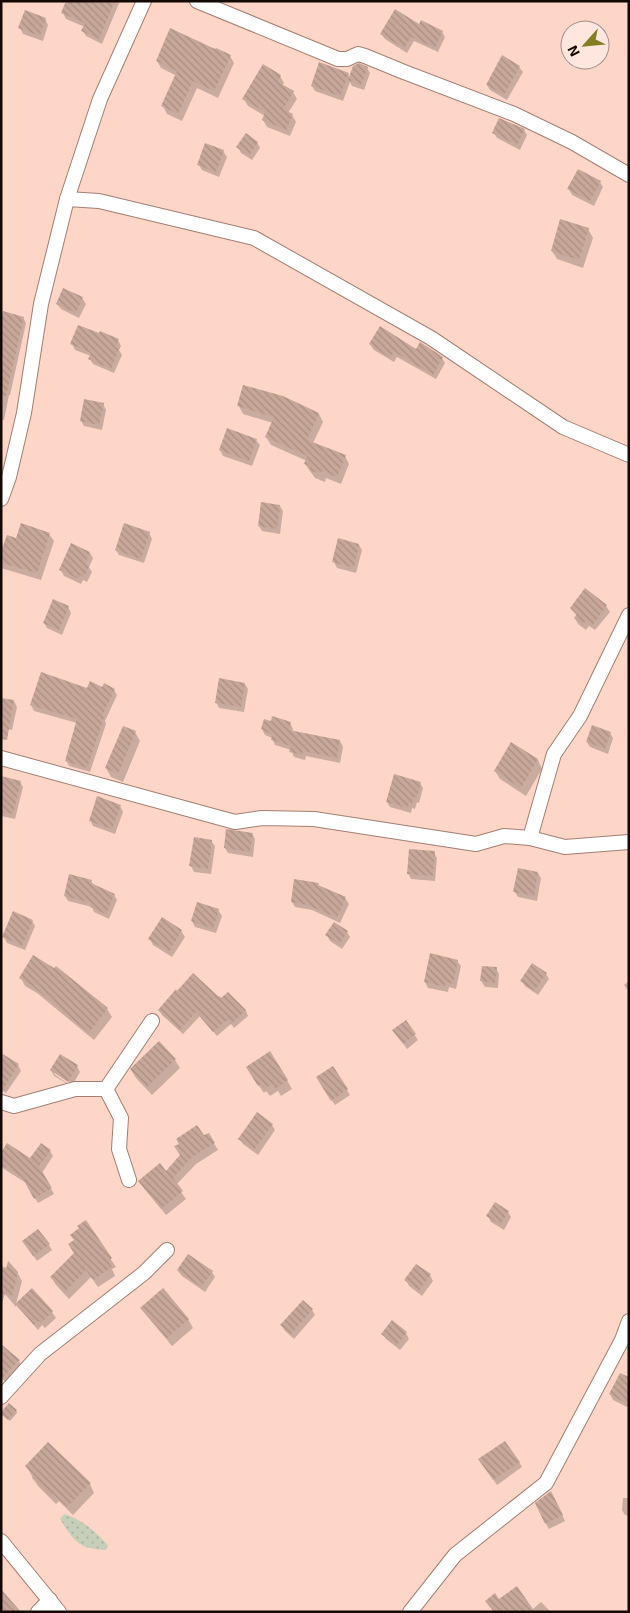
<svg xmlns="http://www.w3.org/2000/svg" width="630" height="1613" font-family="'Exo 2',sans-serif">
<defs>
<pattern id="grass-dots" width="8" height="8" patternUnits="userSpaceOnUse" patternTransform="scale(1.25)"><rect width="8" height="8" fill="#c7cfba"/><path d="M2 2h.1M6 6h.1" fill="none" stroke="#aab09e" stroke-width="1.8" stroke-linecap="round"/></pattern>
<pattern id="building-back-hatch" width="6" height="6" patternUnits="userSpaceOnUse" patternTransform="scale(1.25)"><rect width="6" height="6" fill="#c7a799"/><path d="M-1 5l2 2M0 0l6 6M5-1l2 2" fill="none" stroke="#aa8e82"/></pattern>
</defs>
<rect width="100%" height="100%" fill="#fdd6c8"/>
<!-- grass -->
<path fill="url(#grass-dots)" d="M64,1514C82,1519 96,1532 108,1545L106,1550C78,1549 74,1541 60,1519Z"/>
<!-- shadow -->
<g fill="#0003">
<path d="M68,1H120L102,44L86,36L83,31L85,27L66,19L63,13Z"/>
<path d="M45,19L48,25L43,41L23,34L20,28Z"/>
<path d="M419,26L442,32L445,37L438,52L414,41L407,53L385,39L381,34Z"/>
<path d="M230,56L234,63L218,98L197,88L182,121L167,114L163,106L177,76L161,68L157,61Z"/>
<path d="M519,67L523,72L507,100L490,90L487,85Z"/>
<path d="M367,68L370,73L364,90L352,86L350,82L343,101L315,91L312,86L348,74L350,78Z"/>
<path d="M280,76L284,83L282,86L293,92L297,99L288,113L292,115L296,122L290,136L267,127L263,120L265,116L248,106L244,99Z"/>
<path d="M524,130L527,135L520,150L497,138L494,133Z"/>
<path d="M257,142L260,148L252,160L241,153L238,147Z"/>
<path d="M223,151L227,157L219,177L202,170L199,165Z"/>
<path d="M600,182L603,187L594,206L572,195L569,189Z"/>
<path d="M588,229L593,238L583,268L557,259L552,251Z"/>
<path d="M82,298L86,304L79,318L61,309L57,304Z"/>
<path d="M23,318L26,323L10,395H9L4,420H1V326Z"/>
<path d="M118,340L121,346L119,350L122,355L114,373L93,364L90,359L91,356L75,350L72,344Z"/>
<path d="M370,344L417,350L442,358L445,363L436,379L397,357L394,362L374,350Z"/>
<path d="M103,404L106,410L102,430L84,426L81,421Z"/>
<path d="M239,406L319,414L323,422L313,443L345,456L349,464L341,484L326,478L325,482L315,478L305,464L307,461L271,445L266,437L273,423L243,414Z"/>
<path d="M256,440L260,445L252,466L223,456L220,450Z"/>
<path d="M280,506L283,511L280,534L262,531L259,526Z"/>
<path d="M149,533L152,539L144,563L119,555L116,550Z"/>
<path d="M49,534L54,541L41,580L1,568V547L4,548L17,540Z"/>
<path d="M359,545L362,550L356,573L337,568L334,562Z"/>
<path d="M90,553L93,558L89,567L92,572L87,582L83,580L81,584L64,576L61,570Z"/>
<path d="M585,590L606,606L610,612L595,630L589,626L586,630L578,624L575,618L577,616L571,609Z"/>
<path d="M68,607L71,613L62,635L47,628L44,623Z"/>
<path d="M245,684L248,689L244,712L219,708L216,702Z"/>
<path d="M88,690H114L117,695L105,721L106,724L90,772L69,766L66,760L77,723L34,711L31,705Z"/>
<path d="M14,701L17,707L12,730L1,728Z"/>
<path d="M290,723L293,729L292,732L340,741L343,747L340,763L306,756L305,760L294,757L291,750L275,745L272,738L265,735L262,729Z"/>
<path d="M135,732L140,741L123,782L111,777L106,768Z"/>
<path d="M610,733L613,738L608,754L590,747L587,742Z"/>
<path d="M512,744L538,760L542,769L526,796L500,779L495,771Z"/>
<path d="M1,777L20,782L23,787L15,819L1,816Z"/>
<path d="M420,783L423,788L419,803L417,802L415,809L412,808L411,813L390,807L387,802Z"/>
<path d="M120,806L123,812L115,834L93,826L90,820Z"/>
<path d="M252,834L255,839L253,857L228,853L225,848Z"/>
<path d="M211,841L215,846L211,874L194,872L191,866Z"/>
<path d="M434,853L437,858L435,881L411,879L408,873Z"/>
<path d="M538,873L541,878L537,901L518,897L515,892Z"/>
<path d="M91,881L94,886L114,895L117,900L109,919L94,912L92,907L68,901L65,896Z"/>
<path d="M318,884L319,886L345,898L349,904L340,923L312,910L295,907L292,902Z"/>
<path d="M218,910L222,916L216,933L195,927L192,921Z"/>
<path d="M163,919L181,931L185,937L172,957L153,945L150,939Z"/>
<path d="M32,921L35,926L25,950L7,943L4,937Z"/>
<path d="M347,932L350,937L342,949L330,941L327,935Z"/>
<path d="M457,961L461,966L456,989L449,987L448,992L428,988L425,982Z"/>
<path d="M56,967L107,1009L112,1017L94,1040L37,993L25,986L21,978L54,970Z"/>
<path d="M496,968L499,974L498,988L485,987L481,981Z"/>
<path d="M546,974L549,979L538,995L525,986L522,981Z"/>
<path d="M629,981V992L624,985Z"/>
<path d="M228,993L246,1011L248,1016L234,1028L231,1024L217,1036L200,1016L183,1034L162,1015L159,1010L221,1000Z"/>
<path d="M405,1021L418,1040L407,1049L397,1035Z"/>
<path d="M175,1060L180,1068L152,1095L136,1078L131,1070Z"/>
<path d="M18,1065L21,1071L6,1093L1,1090Z"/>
<path d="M77,1066L80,1072L73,1084L54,1071V1074L71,1086L54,1076L51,1070Z"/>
<path d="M333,1067L350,1095L335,1105L320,1083Z"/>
<path d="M252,1076L287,1080L292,1089L281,1096L278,1091L270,1096L266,1091L264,1093Z"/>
<path d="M272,1125L275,1130L258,1155L243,1144L240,1139Z"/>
<path d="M208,1134L218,1150L196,1164L176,1185L186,1199L166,1215L139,1181L166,1173L181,1156L180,1144L204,1137Z"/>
<path d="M50,1151L53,1156L42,1173L54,1194L38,1203L26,1183L1,1167V1155L31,1160Z"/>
<path d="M508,1212L511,1217L504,1230L491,1222L488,1216Z"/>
<path d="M86,1222L116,1267L112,1269L115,1276L98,1287L91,1277L69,1299L56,1285L52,1278L75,1254V1241Z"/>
<path d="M23,1241L49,1245L52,1250L37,1261Z"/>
<path d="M1,1266L17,1272L22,1281L16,1304L32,1290L52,1312L56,1318L45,1328L42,1325L38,1330L16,1304V1307L5,1294L2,1303L1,1302Z"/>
<path d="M178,1271L212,1272L215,1277L205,1292L182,1276Z"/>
<path d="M430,1275L433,1281L422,1296L409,1286L406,1280Z"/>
<path d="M142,1308L188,1319L193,1328L172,1346L147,1316Z"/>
<path d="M312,1310L315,1315L294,1339L285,1331L282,1326Z"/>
<path d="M392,1322L406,1333L409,1339L400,1350L386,1339L383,1334Z"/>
<path d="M19,1361L22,1367L7,1383L1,1378Z"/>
<path d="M629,1379V1408L613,1400L610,1394Z"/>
<path d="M16,1410L17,1413L10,1421L2,1413Z"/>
<path d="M519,1462L522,1467L497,1485L483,1465Z"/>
<path d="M26,1466L90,1484L94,1493L73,1515L59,1501L56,1504L38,1486Z"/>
<path d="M554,1498L565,1521L549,1529L546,1524Z"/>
<path d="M623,1498H629V1516L625,1515L622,1510Z"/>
<path d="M499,1600L532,1610L541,1602L551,1612H494L487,1602Z"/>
</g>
<!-- building -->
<g fill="url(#building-back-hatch)">
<path d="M66,1H115L99,39L81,31L85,23L61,13Z"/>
<path d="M395,9L419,24L421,20L443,31L435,48L411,37L404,48L380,34Z"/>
<path d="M25,10L46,18L40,36L18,28Z"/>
<path d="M170,28L215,49L216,48L231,55L214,91L193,81L178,114L161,106L177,71L156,61Z"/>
<path d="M502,55L520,66L504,95L486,85Z"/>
<path d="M319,62L349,73L340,96L311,86Z"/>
<path d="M359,63L368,67L361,85L348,80L353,66Z"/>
<path d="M263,64L281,75L278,82L294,91L283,109L293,114L286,130L262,120L265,112L242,99Z"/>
<path d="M499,118L525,129L517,145L492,133Z"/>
<path d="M246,133L258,142L249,156L236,147Z"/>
<path d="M205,143L224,150L216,172L197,165Z"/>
<path d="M578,169L601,181L590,201L567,189Z"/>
<path d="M560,219L589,228L579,260L551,251Z"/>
<path d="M63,288L83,297L76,313L56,304Z"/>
<path d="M3,311L24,317L6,396L1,395V319Z"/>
<path d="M78,325L99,333L100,331L119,339L115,347L119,348L111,369L88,359L91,353L70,344Z"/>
<path d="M380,326L416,349L420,342L443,357L433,375L394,352L390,358L369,344Z"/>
<path d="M243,385L283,396L319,413L307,440L346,455L337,477L322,471L320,474L309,470L310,466L304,464L307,456L265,437L274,417L237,406Z"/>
<path d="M84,399L104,403L99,425L80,421Z"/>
<path d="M227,428L257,439L249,461L219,450Z"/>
<path d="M261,502L280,505L277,529L258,526Z"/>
<path d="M21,523L50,533L37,573L1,563V545L3,546L7,535L16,538Z"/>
<path d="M124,523L150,532L141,559L115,550Z"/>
<path d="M338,538L359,544L354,568L332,562Z"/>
<path d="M71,543L90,552L85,564L89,566L84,577L80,575L78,579L59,570Z"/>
<path d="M585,588L607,605L592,626L586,621L582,625L574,618L577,614L570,608Z"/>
<path d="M53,599L69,606L59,630L43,623Z"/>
<path d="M41,672L87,688L90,681L102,687L104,683L115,689L102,716L104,717L87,768L65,761L77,719L30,705Z"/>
<path d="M219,678L245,683L241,707L215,703Z"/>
<path d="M1,698L14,700L7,740L1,739Z"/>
<path d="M272,716L291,722L289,730L340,740L337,758L303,751L302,755L289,752L291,746L271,740L272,735L261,729L264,719L271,721Z"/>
<path d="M592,725L611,732L605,749L586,742Z"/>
<path d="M123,726L136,731L118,774L105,768Z"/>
<path d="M511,742L538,759L521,788L494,771Z"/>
<path d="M394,774L421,782L417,798L414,797L412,804L409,803L408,808L386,802Z"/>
<path d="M1,776L21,781L13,814L1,812Z"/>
<path d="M97,796L121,805L112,829L89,821Z"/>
<path d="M226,829L253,833L250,852L224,848Z"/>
<path d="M194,837L212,840L208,869L189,866Z"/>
<path d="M409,849L435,851L433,876L407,874Z"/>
<path d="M518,868L538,872L534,896L513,892Z"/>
<path d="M69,874L92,880L91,883L115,894L106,914L90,907L91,903L64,896Z"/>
<path d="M294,879L319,883L318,885L346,897L337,918L308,905L291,902Z"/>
<path d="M197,902L219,909L213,929L191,921Z"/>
<path d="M13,911L33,920L22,946L2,937Z"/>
<path d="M162,917L182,930L169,952L148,939Z"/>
<path d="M334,922L348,931L339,944L325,935Z"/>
<path d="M430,953L458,960L453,984L446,982L445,987L424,982Z"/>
<path d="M33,955L54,968L56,966L108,1008L89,1033L31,985L19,978Z"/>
<path d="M532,963L547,973L534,991L520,981Z"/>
<path d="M482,966L497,967L495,983L480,981Z"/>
<path d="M193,973L219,997L220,996L221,998L228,992L246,1010L231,1024L227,1020L213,1032L196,1012L180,1030L158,1010L176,989L177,991Z"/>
<path d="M406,1020L416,1034L403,1044L392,1030Z"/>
<path d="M159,1041L176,1059L147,1087L130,1069Z"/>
<path d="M270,1051L288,1080L275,1089L272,1084L264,1089L261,1084L258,1086L246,1067Z"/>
<path d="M1,1053L19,1064L1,1092Z"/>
<path d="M60,1054L78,1065L68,1082L50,1070Z"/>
<path d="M333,1066L348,1089L331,1101L316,1077Z"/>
<path d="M257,1112L273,1124L254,1150L238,1139Z"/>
<path d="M197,1125L204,1135L209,1133L215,1143L192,1157L173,1178L183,1191L161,1209L138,1181L160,1163L166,1171L180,1155L174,1146L179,1144L176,1139Z"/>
<path d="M7,1143L30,1158L41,1143L51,1150L39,1166L52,1188L34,1199L22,1177L1,1165V1153Z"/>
<path d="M495,1202L509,1211L500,1225L486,1216Z"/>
<path d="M86,1220L112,1258L108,1261L112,1267L93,1280L86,1270L65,1292L50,1277L74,1253L68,1244L74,1240L70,1235L79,1228L77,1226Z"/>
<path d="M38,1229L50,1244L33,1256L22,1241Z"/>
<path d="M188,1254L213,1271L201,1287L177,1270Z"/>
<path d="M8,1261L18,1272L12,1296L1,1293V1268L6,1269Z"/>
<path d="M416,1264L431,1274L419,1291L404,1280Z"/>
<path d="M32,1288L53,1311L41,1323L39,1321L34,1325L15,1304Z"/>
<path d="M163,1288L189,1319L167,1338L140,1308Z"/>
<path d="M303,1300L313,1309L291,1334L280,1325Z"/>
<path d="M392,1320L407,1332L396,1346L381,1334Z"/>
<path d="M1,1344L20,1360L1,1379Z"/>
<path d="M620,1373L629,1377V1405L609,1394Z"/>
<path d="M9,1403L17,1410L8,1420L1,1414V1412Z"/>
<path d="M505,1441L520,1462L493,1480L478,1459Z"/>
<path d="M48,1442L91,1483L67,1507L53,1494L51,1497L32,1478L34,1475L25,1466Z"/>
<path d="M551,1491L563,1515L545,1524L535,1503Z"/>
<path d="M517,1586L535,1612H494L485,1601L495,1593L499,1599Z"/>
<path d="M1,1589L21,1612H1Z"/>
</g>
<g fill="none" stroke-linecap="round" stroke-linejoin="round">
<!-- minor casing -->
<g stroke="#a27f73" stroke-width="16">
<g id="minor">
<path d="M197,1L338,59H347L358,54L365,56L404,72L514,114L572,142L629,175"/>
<path d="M67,199L99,201L254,238L431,338L563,427L629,455"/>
<path d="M1,499L9,477L24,413L41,304L67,199L100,99L144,1"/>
<path d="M1,758L235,822L262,818L314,819L476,844L504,836L530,838L565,847L629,842"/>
<path d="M530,838L554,754L580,716L629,615"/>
<path d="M1,1102L14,1106L75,1089H106"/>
<path d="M129,1180L119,1149L121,1118L106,1089L152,1021"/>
<path d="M1,1397L40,1354L144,1273L167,1250"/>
<path d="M1,1541L59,1612"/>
<path d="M38,1612L50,1600"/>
<path d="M410,1612L455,1555L546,1483L622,1340L629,1321"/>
</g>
</g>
<!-- minor -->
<use href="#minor" stroke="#fff" stroke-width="14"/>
</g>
<!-- border -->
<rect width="630" height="1613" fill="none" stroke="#140805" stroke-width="5"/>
<!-- north arrow -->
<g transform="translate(585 45) rotate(243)"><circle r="24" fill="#ffe7df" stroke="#a18e88"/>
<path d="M0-4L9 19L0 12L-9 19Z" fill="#837d24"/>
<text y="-8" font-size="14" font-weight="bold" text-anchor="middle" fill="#140805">N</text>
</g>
</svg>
